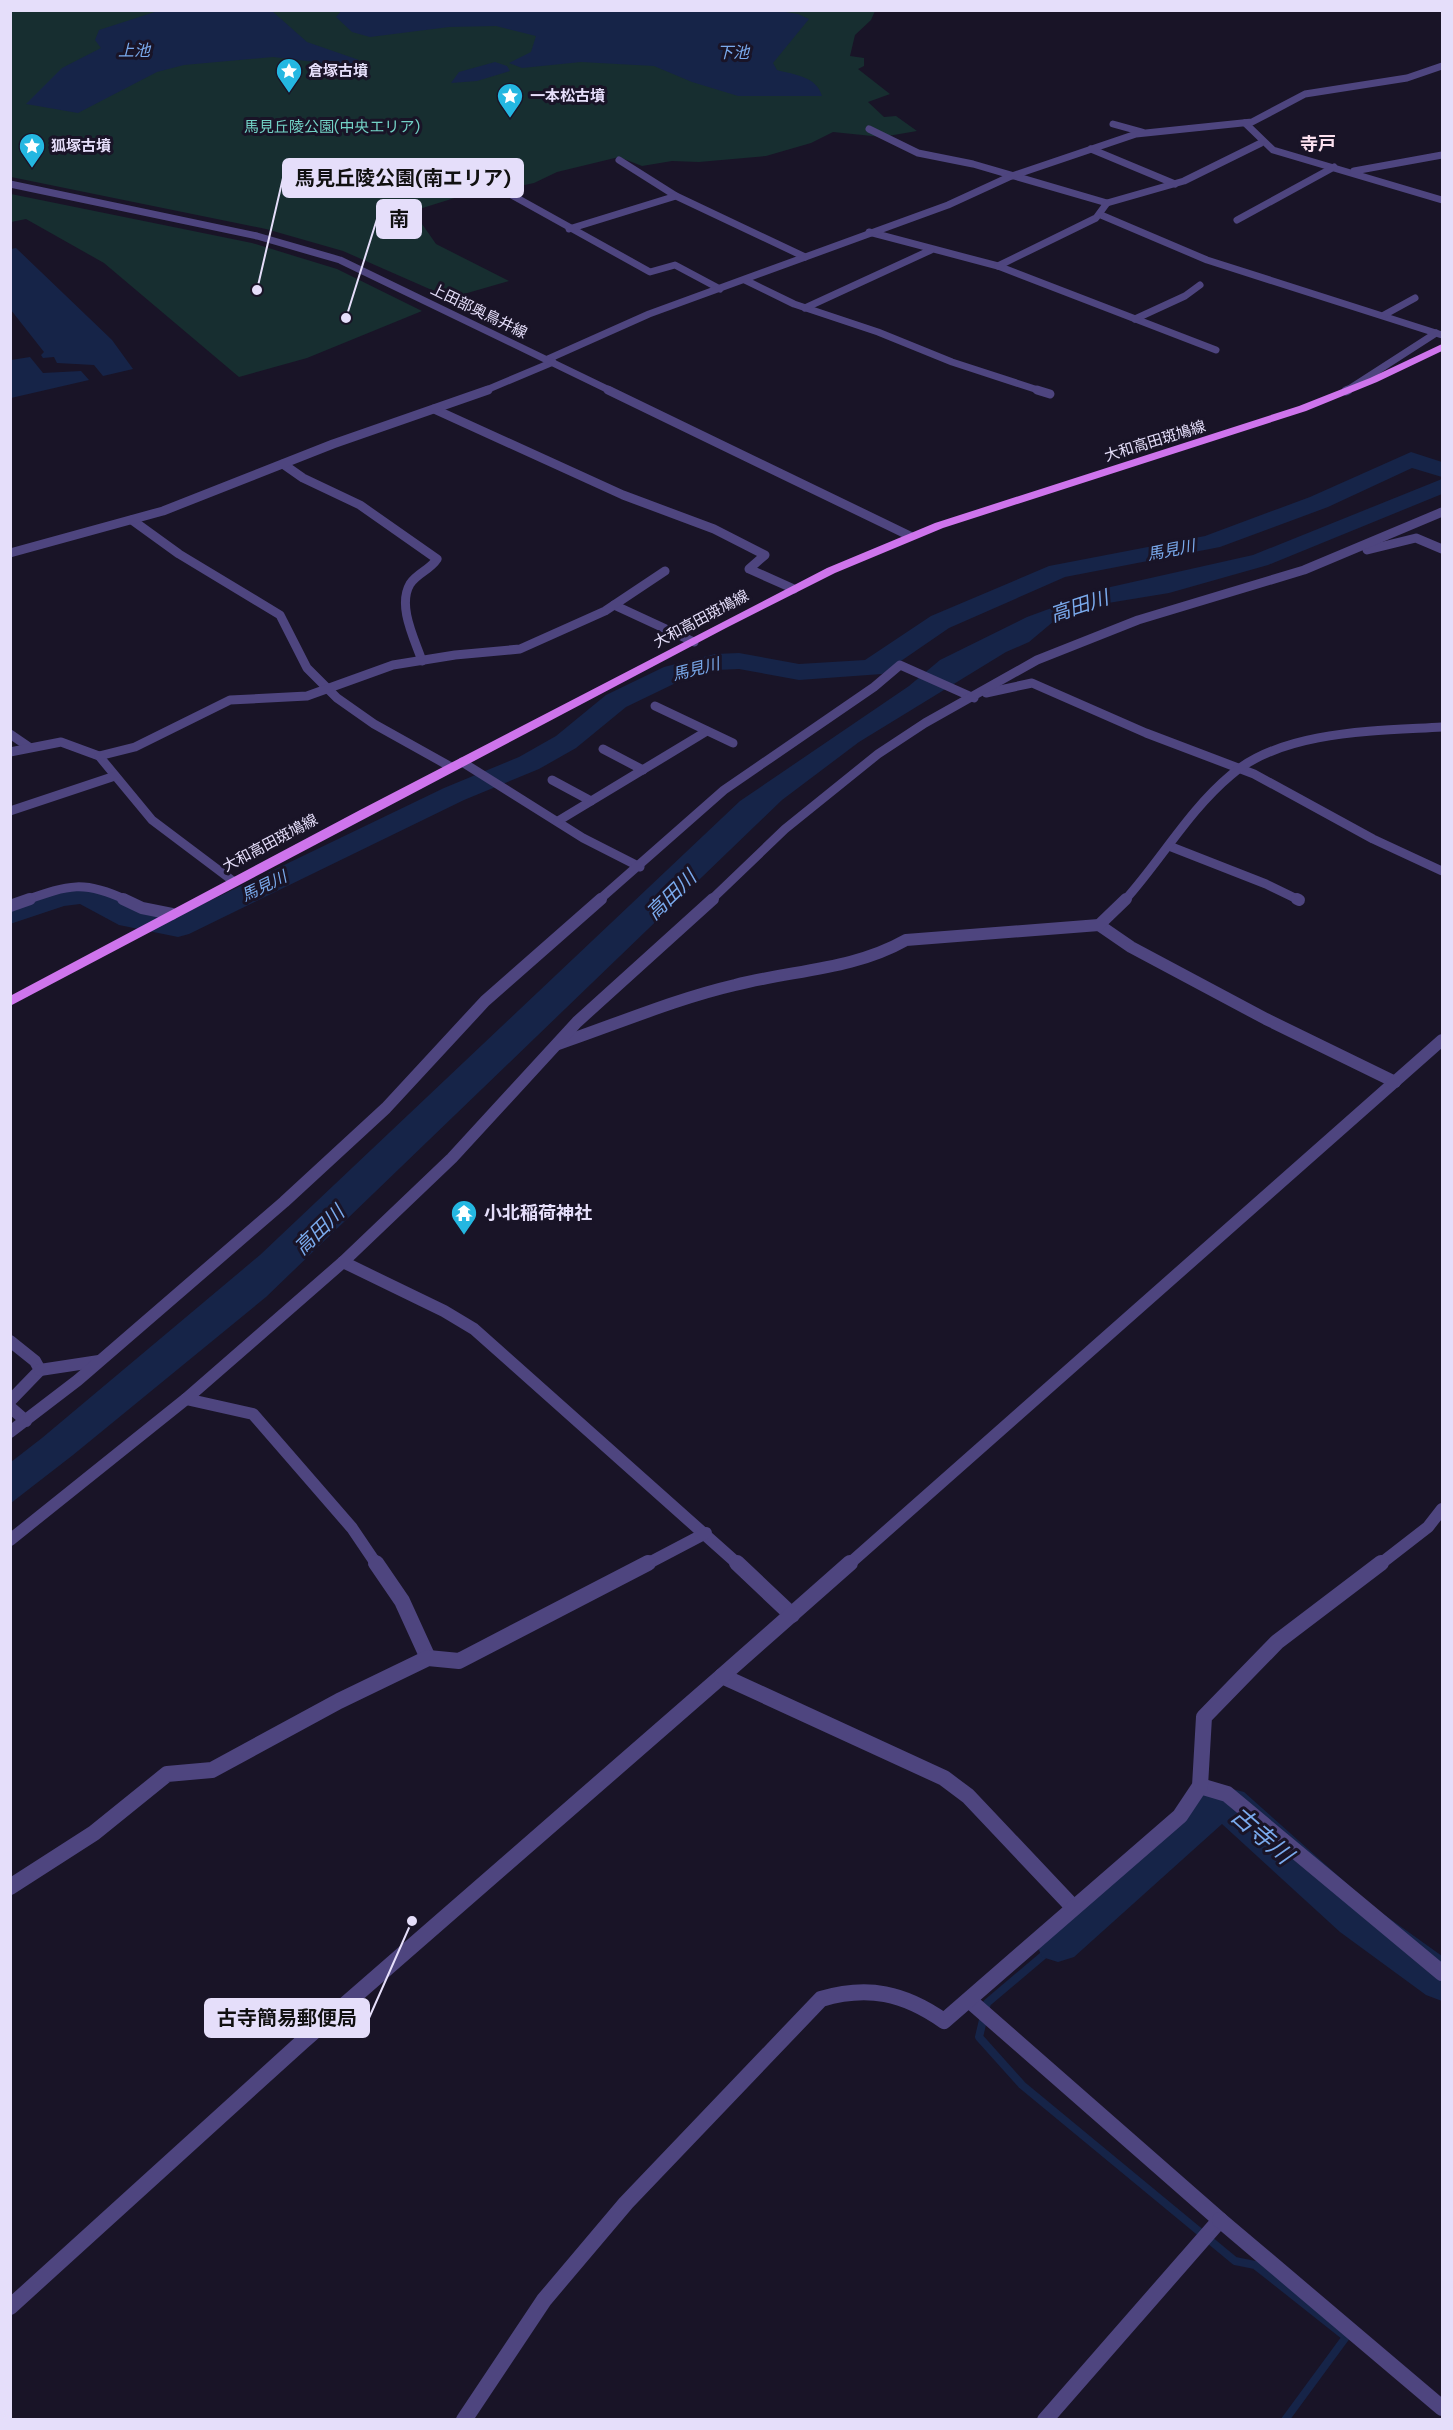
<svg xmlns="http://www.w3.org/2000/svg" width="1453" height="2430" font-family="'DM Sans','Noto Sans JP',sans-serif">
<rect width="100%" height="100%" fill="#191427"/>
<!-- green -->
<g fill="#172e30">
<path d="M11,11H875L871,20L855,35L850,56L864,58V66L858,69L890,94L868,102L884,117L896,116L917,131L882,137L833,132L811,143L766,156L699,162L672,161L642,166L619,157L557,172L534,183L505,189L480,190L413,211L436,244L509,281L450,298L343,251L266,229L11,177Z"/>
<path d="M11,194L252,243L337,269L422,311L307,358L239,377L104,263L26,219L11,222Z"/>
</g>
<!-- water -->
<g fill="#162448">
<path d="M161,10L272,11L307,42L359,60L349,66L273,57L184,65L157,72L78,113L26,104L62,68L101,48L95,40L99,30Z"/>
<path d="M341,11L773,10L798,14L809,19L773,63L777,70C795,75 816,76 822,96H738L692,82L654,66L581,62L522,68L509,63L531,52L536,36L496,26L449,27L370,37L352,32L336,17Z"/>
<path d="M495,62L507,66L510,71L477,81L451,83L459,72Z"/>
<path d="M16,248L112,340L133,369L103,376L94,365L57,363L54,357L43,358L41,355L44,352L11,310V249Z"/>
<path d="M30,357L43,373L81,371L89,380L11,398V360Z"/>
<path d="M1442,479V494L1268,565L1169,593L1102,604L1054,621L1029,642L1006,652L859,742L782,800L266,1297L73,1455L11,1503V1462L42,1438L260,1255L740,801L909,686L940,660L1027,617L1106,588L1253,555Z"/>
</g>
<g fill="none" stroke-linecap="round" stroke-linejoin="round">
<!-- stream -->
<path stroke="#162448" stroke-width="8" d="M1058,1943L987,2003L979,2037L1022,2085L1235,2261L1255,2265L1346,2337L1285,2420"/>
<!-- river -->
<g fill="#162448" fill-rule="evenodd">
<path d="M1411,452L1442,462V477L1412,468L1328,507L1220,547L1065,577L949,628L882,674L799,680L739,669L716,670L684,679L626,707L576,748L539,769L464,800L189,934L178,937L119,925L80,904L64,906L10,924V905L48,892L80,886L103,891L139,912L174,918L444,788L519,757L556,736L606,695L664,667L715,654L739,653L799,664L865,660L931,616L1049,566L1205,536L1310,497Z"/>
<path d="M1217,1785L1244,1792L1372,1906L1442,1956V2001L1426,1995L1340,1932L1222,1824L1074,1957L1058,1962L1042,1957L1036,1943L1042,1929L1202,1791Z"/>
</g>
<!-- minor-far3 -->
<g stroke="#4e457f" stroke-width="7">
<path d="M1245,123L1273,150L1442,200"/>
<path d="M1113,124L1142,132"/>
<path d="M869,129L918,153L973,164L1107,203"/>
<path d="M1091,149L1175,184"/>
<path d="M619,160L676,196L805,257"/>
<path d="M1354,171L1442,155"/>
<path d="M508,193L650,272L675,265L720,289"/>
<path d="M1101,215L1207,260L1442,335"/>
<path d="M1237,220L1334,167"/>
<path d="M569,229L676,196"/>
<path d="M869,232L998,266L1216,350"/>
<path d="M998,266L1096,218L1107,203L1184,181L1261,143"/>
<path d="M745,280L794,304L878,332L952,362L1041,391"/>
<path d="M805,308L931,250"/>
<path d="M1384,315L1415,298"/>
<path d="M1135,319L1185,296L1200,285"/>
<path d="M548,359L649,314L948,205L1009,177L1136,134L1252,122L1305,94L1407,78L1442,66"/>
<path d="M484,391L553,362"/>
<path d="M1346,391L1436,333"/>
</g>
<!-- minor-far2 -->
<g stroke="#4e457f" stroke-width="9">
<path d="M1037,390L1050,394"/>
<path d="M1346,391L1348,390"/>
<path d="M434,409L623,495L714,529L765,555L749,569L794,589"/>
<path d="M283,464L303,478L360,505L437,559C430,570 417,573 410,584C397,606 415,640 422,661"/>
<path d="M132,520L179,554L280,615L307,668L337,698L374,724L451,767"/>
<path d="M1367,550L1416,538L1442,549"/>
<path d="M10,553L163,511L333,444L488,390"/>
<path d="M614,605L694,642"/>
<path d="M986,693L1032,683L1146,733L1254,774L1373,839L1442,871"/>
<path d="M655,706L733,743"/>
<path d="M10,734L29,747"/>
<path d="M603,749L643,770"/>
<path d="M10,752L61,742L99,756L152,820L233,881"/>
<path d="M99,756L135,747L230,700L307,696L393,665L455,655L520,649L605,611L665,571"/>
<path d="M462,762L583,838L640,867"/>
<path d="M552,780L591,801"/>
<path d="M10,811L115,776"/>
<path d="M558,821L707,731"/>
<path d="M1169,846L1266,884L1299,900"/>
<path d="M26,900C69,885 84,880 126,900"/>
<path d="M599,900L724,790L874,687L900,665L974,698"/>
<path d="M711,900L785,829L878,754L925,723L1037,660L1138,620L1304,570L1442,512"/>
<path d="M1125,900C1161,860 1189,810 1231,775C1283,730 1377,731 1442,727"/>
</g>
<!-- minor-far1 -->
<g stroke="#4e457f" stroke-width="12">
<path d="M123,899L142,908L172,914"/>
<path d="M1297,899L1299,900"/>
<path d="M10,906L30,899"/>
<path d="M1099,925L1131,947L1266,1019L1395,1082"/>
<path d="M558,1044C617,1024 675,999 735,985C793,970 853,970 906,940L1099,925L1126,899"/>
<path d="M343,1262L444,1311L474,1329L739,1565"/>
<path d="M10,1341L35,1361L40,1370L10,1401"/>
<path d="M40,1370L99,1361"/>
<path d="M186,1399L253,1414L352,1528L377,1565"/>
<path d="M10,1407L26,1421"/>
<path d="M10,1432L78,1380L284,1202L386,1108L485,1001L601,899"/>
<path d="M10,1540L186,1399L343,1262L452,1158L577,1022L713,899"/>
<path d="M645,1565L706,1533"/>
<path d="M1379,1565L1428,1527L1442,1509"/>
</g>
<!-- minor -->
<g stroke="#4e457f" stroke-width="16">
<path d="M376,1563L402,1601L428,1658"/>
<path d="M737,1563L792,1615"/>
<path d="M1200,1786L1227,1794L1442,1973"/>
<path d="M10,1887L94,1833L167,1774L212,1770L339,1701L428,1658L459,1661L648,1563"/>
<path d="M969,2000L1220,2220L1045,2420"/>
<path d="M1220,2220L1442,2408"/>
<path d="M10,2307L302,2042L722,1676L944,1778L968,1796L1073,1907"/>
<path d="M464,2420L544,2300L626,2203L821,1999C868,1985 904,1993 944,2021L1180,1816L1200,1786L1204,1717L1277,1642L1381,1563"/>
</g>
<!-- tertiary-far3 -->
<path stroke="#4e457f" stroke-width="7" d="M10,184L257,236L340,260L611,391"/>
<!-- tertiary-far2 -->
<path stroke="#4e457f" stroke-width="9" d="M608,390L910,536"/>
<!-- tertiary-far1 -->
<path stroke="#4e457f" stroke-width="12" d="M848,1565L1442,1040"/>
<!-- tertiary -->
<path stroke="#4e457f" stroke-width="16" d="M722,1676L850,1563"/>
<!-- primary -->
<path fill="#ce74ec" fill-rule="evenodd" d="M1442,344V351L1377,382L1306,411L943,528L835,573L726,628L10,1006V996L360,810L827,568L935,523L1299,406L1370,378Z"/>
</g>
<!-- icons -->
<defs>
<g id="sight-pin" transform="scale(1.35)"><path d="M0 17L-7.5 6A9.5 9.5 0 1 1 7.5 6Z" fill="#24b7e1" stroke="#191427"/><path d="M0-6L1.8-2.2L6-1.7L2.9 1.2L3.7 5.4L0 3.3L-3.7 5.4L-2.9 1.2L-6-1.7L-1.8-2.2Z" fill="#fff"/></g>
<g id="temple-pin" transform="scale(1.35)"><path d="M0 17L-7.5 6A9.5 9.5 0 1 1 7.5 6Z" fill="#24b7e1" stroke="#191427"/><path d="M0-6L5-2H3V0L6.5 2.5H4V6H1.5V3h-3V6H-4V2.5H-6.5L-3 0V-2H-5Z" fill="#fff"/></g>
</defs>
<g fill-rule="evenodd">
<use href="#sight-pin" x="289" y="71"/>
<use href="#sight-pin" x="510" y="96"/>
<use href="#sight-pin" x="32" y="146"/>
<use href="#temple-pin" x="464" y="1213"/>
</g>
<g text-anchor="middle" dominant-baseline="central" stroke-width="6" stroke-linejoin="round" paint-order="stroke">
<!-- far-poi labels -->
<g font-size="15" font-weight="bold" fill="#e5defa" stroke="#191427" text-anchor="start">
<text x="308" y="71">倉塚古墳</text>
<text x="530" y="96">一本松古墳</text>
<text x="51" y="146">狐塚古墳</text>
</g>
<!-- far-park labels -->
<g font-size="15" fill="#73d2c6" stroke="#191427">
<text x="332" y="127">馬見丘陵公園(中央エリア)</text>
</g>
<!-- far-street labels -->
<g font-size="15" fill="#e5defa" stroke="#191427">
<text transform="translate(479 311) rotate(26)">上田部奥鳥井線</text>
<text transform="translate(1155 441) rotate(-17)">大和高田斑鳩線</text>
<text transform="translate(701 619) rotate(-28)">大和高田斑鳩線</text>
<text transform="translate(270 843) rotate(-28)">大和高田斑鳩線</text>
</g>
<!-- far-water labels -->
<g font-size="16" font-style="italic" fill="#7aaaed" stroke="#191427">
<text x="134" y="50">上池</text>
<text x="733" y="52">下池</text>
<text transform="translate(1171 550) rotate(-11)">馬見川</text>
<text transform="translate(696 669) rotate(-14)">馬見川</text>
<text transform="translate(264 886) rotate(-26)">馬見川</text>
</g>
<!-- far-quarter labels -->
<g font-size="18" font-weight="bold" fill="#fbe0ee" stroke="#191427">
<text x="1318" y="144">寺戸</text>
</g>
<!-- poi labels -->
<g font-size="18" font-weight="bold" fill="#e5defa" stroke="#191427" text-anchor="start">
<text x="484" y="1213">小北稲荷神社</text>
</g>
<!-- water labels -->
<g font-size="20" font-style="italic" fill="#7aaaed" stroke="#191427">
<text transform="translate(1079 606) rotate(-18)">高田川</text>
<text transform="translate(671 895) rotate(-44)">高田川</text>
<text transform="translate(319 1230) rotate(-44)">高田川</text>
</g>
<!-- near-water labels -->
<g font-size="24" font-style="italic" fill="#7aaaed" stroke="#191427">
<text transform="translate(1262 1835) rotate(41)">古寺川</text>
</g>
</g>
<!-- callouts -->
<path fill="none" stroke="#e5defa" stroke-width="2" d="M257 290L283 178M346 318L377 219M412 1921L369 2018"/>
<g fill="#e5defa" stroke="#191427" stroke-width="2">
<circle cx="257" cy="290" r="6"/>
<circle cx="346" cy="318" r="6"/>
<circle cx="412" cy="1921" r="6"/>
</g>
<g fill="#e5defa" stroke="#e5defa" stroke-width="2">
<rect x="283" y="159" width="240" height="38" rx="6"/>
<rect x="377" y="200" width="44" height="38" rx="6"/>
<rect x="205" y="1999" width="164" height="38" rx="6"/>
</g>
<g font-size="20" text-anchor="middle" font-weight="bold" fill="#111">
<text x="403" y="185">馬見丘陵公園(南エリア)</text>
<text x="399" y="226">南</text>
<text x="287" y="2025">古寺簡易郵便局</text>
</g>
<!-- border -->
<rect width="1453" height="2430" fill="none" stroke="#e5defa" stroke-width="24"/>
</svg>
